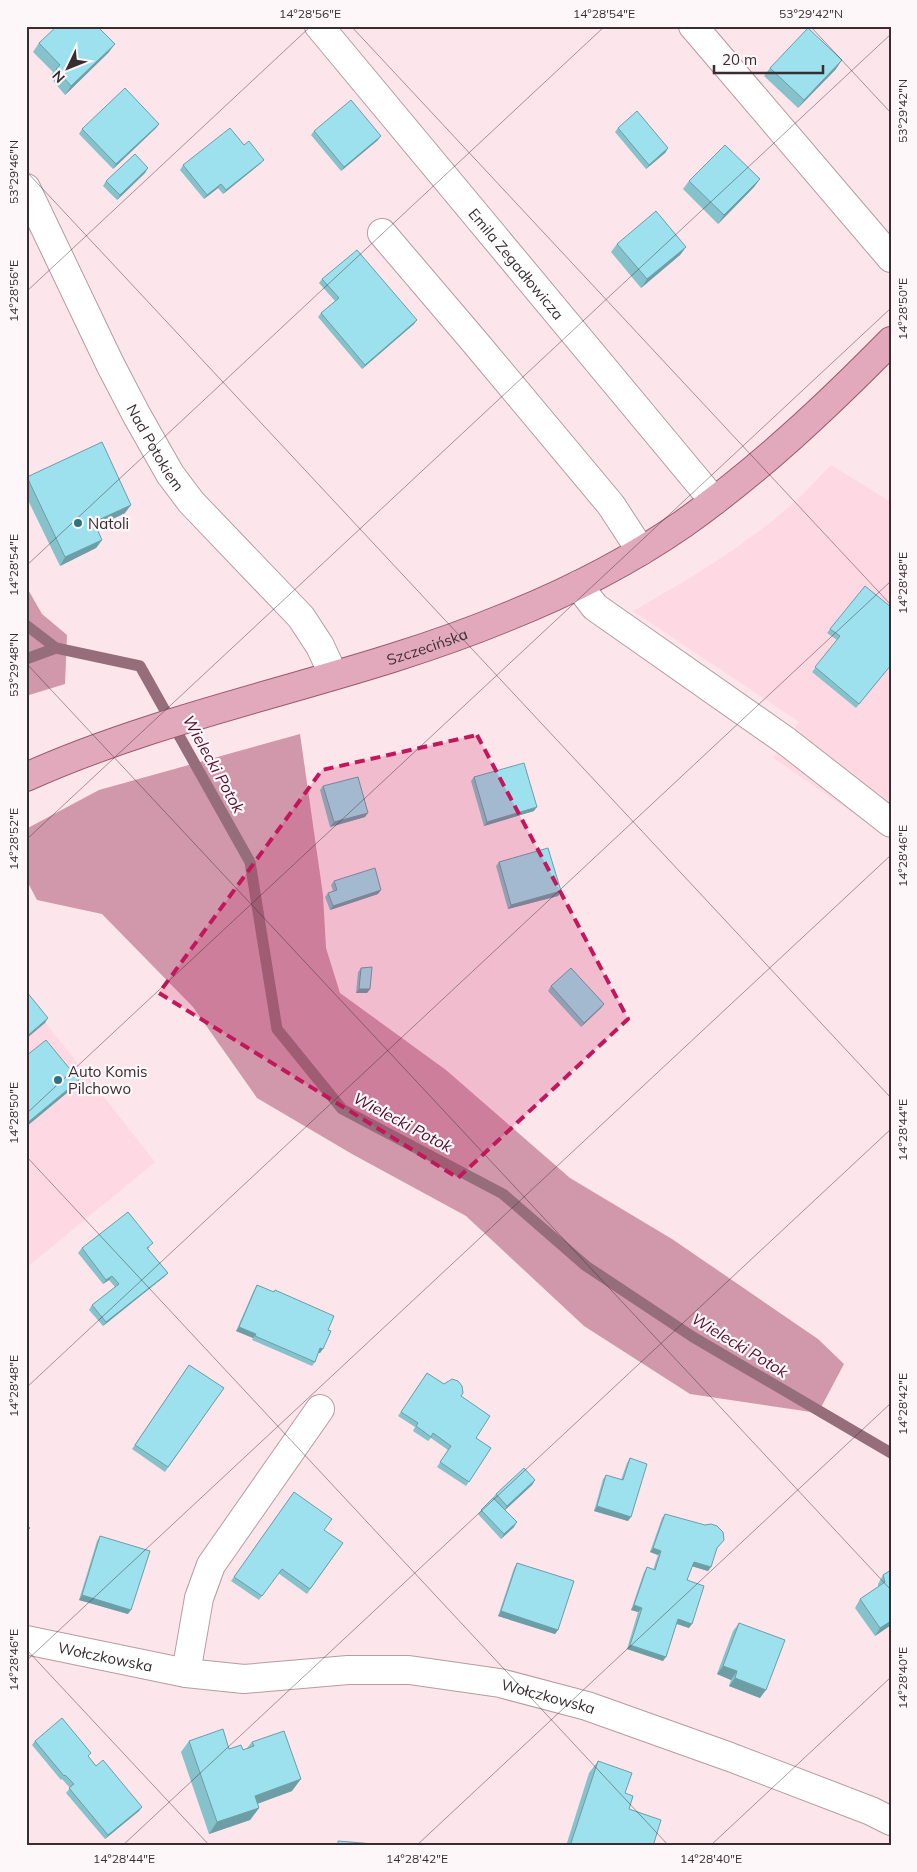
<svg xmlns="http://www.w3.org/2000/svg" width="917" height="1872" font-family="Mulish,sans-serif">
<rect width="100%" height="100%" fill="#fce5eb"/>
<!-- built -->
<g fill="#fed9e4">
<path d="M831,465L891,502V839L773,758L799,722L633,611L690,578L733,550L771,522L800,497Z"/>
<path d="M26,998L155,1162L26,1268Z"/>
</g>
<!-- forest -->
<g fill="#d098aa">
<path d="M26,586L42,614L67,635L65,684L26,696Z"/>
<path d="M300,734L323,895L326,948L340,993L446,1070L570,1178L672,1239L818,1339L844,1364L818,1413L690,1394L584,1326L466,1216L352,1154L257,1098L193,1007L102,914L37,900L26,879V829L99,790Z"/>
</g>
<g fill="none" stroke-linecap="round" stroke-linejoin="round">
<!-- stream -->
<g stroke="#966d7a" stroke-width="11">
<path d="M26,625L56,648L140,666L250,862L277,1029L342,1109L503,1194L586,1266L693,1337L891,1453"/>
<path d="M26,659L56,648"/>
</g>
<!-- minor casing -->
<g stroke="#b69ba3" stroke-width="30">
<g id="minor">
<path id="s1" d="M319,26L714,501"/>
<path d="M693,26L891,258"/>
<path id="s2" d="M26,188L110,364L136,414L170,474L191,502L301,617L320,646L333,674"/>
<path d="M382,233L474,341L611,505L641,551"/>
<path d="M578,585L595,607L786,741L891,823"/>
<path id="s3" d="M26,1640L186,1673L244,1679L348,1670H409L500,1683L587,1706L730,1757L871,1811L891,1821"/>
<path d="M186,1673L199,1598L211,1565L320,1409"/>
</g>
</g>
<!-- major casing -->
<g stroke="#9a586f" stroke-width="30">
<g id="major">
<path id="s4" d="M26,777C180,708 349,682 504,618C567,593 628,562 683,524C759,470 826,407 891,341"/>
</g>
</g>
<!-- minor -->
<use href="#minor" stroke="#fff" stroke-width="28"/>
<!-- major -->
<use href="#major" stroke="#e2a9bd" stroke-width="28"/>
</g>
<!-- wall -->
<g fill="#86c2cc">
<path d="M39,43L109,52L65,95L50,77L53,72L33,52Z"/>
<path d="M770,68L836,69L798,108L764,76Z"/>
<path d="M159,124L156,128L113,169L79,134L82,129Z"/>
<path d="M618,128L668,148L665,153L646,169L615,132Z"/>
<path d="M314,131L378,140L341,171L311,135Z"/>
<path d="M244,145L260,164L223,194L218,188L204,199L180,170L183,165Z"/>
<path d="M145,173L117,200L103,186L106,181Z"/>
<path d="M760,179L754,187L718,224L683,189L689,181Z"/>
<path d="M617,244L686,247L680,255L641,288L611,252Z"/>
<path d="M322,279L417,320L414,324L362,369L318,317L321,313L335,301L319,283Z"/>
<path d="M27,477L125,513L96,527L102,540L96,548L60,566L26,496V478Z"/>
<path d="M830,629L891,665L856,708L812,672L837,640L827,633Z"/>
<path d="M474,777L534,811L484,826L471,781Z"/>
<path d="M323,786L365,817L330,827L320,790Z"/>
<path d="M499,862L561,891L558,896L508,909L496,866Z"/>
<path d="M334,881L378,894L330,910L325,897L328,893L333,891L331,885Z"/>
<path d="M361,968L370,989L367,993H356L358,972Z"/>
<path d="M551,986L604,1004L601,1008L581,1027L548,991Z"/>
<path d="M150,1247L148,1249L168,1273L164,1277L103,1326L89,1310L92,1305L115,1287L109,1280L103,1284L78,1253L82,1248Z"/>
<path d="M257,1285L328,1330L320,1353H318L315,1362L312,1366L252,1340L253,1338L236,1331L254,1290Z"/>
<path d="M189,1365L224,1388L165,1472L132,1449Z"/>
<path d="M427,1373L461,1396L476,1438L491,1448L466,1486L437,1467L448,1450L431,1438L428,1441L413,1431L415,1427L398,1416Z"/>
<path d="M630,1458L628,1521L594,1511L603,1479L606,1475L621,1480L627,1463Z"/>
<path d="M535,1480L532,1485L505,1510L514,1527L501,1539L478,1514L496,1494Z"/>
<path d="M294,1492L324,1530L343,1543L307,1594L278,1573L259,1600L231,1581Z"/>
<path d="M665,1514L717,1548L708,1571L692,1566L687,1580L689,1628L676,1624L663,1661L627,1649L638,1612L631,1610L644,1572L647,1567L653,1570L658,1555L650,1552L662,1518Z"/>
<path d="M100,1536L128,1614L79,1600L97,1541Z"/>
<path d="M517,1563L558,1630L555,1634L498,1616L514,1568Z"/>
<path d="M891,1570V1625L875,1636L855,1608L860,1599L878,1587V1584L883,1575Z"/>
<path d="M739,1623L760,1698L729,1686L731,1680L717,1674L733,1631Z"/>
<path d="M35,1741L89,1757L96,1766L142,1807L139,1811L105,1839L66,1793L70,1788L62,1779L61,1780L32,1745Z"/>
<path d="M189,1741L229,1749L243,1750L247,1748L252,1742L292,1791L257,1804L259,1808L250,1820L209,1834L181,1752Z"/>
<path d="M598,1761L625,1793L629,1809L653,1846H566L589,1773Z"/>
</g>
<!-- shaded-wall -->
<g fill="#6d9ea6">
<path d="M115,44L109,52L65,95L71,86Z"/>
<path d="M842,60L836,69L798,108L804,100Z"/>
<path d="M159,124L156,128L113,169L116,164Z"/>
<path d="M381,136L378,140L341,171L344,167Z"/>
<path d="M668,148L665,153L646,169L649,165Z"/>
<path d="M264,160L260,164L223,194L226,190Z"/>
<path d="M148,168L145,173L117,200L120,195Z"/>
<path d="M760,179L754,187L718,224L724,215Z"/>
<path d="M221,184L218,188L204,199L207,195Z"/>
<path d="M686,247L680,255L641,288L647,279Z"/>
<path d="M417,320L414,324L362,369L365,365Z"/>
<path d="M131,505L125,513L88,531L94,522Z"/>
<path d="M102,540L96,548L60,566L65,557Z"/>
<path d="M537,807L534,811L484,826L487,822Z"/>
<path d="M368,813L365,817L330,827L334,822Z"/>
<path d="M381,890L378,894L330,910L333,906Z"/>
<path d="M561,891L558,896L508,909L511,905Z"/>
<path d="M359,989H370L367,993H356Z"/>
<path d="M604,1004L601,1008L581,1027L584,1023Z"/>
<path d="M48,1018L45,1023L26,1039V1037Z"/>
<path d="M79,1080L73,1088L26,1127V1124Z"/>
<path d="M168,1273L164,1277L103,1326L106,1322Z"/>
<path d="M112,1276L109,1280L103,1284L106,1280Z"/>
<path d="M239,1327L256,1334L253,1338L236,1331Z"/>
<path d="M320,1348L323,1349L320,1353H317Z"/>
<path d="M535,1480L532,1485L504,1511L507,1506Z"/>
<path d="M597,1506L631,1517L628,1521L594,1511Z"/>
<path d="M517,1522L514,1527L501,1539L504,1534Z"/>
<path d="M653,1548L661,1551L658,1555L650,1552Z"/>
<path d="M694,1562L711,1567L708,1571L691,1566Z"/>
<path d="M82,1595L131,1610L128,1614L79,1600Z"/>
<path d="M634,1605L642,1608L638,1612L631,1610Z"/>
<path d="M501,1611L558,1630L555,1634L498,1616Z"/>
<path d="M678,1619L692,1624L689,1628L675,1623Z"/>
<path d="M891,1621V1625L875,1636L880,1628Z"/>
<path d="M630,1645L666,1657L663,1661L627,1649Z"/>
<path d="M723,1666L737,1671L731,1680L717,1674Z"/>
<path d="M735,1678L766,1690L760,1698L729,1686Z"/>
<path d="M301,1779L292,1791L246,1808L255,1796Z"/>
<path d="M142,1807L139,1811L105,1839L108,1835Z"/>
<path d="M259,1808L250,1820L209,1834L217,1822Z"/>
</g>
<!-- building -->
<g fill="#9ce1ed" stroke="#6d9ea6">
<path d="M57,26H97L115,44L71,86L56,69L60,65L39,43Z"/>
<path d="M808,28L842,60L804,100L770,68Z"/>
<path d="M125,88L159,124L116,164L82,129Z"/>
<path d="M351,100L381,136L344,167L314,131Z"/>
<path d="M637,111L668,148L649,165L618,128Z"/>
<path d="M230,128L244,145L249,141L264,160L226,190L221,184L207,195L183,165Z"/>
<path d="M725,145L760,179L724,215L689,181Z"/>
<path d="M135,154L148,168L120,195L106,181Z"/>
<path d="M656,211L686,247L647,279L617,244Z"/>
<path d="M357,250L417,320L365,365L321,313L339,298L322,279Z"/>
<path d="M102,442L131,505L94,522L102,540L65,557L27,477Z"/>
<path d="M865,586L891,607V665L859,704L815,667L840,636L830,629Z"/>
<path d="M524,763L537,807L487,822L474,777Z"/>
<path d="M358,777L368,813L334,822L323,786Z"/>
<path d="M548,848L561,891L511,905L499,862Z"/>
<path d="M375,868L381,890L333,906L328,893L337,890L334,881Z"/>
<path d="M372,967L370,989H359L361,968Z"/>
<path d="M571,968L604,1004L584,1023L551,986Z"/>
<path d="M26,991L48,1018L26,1037Z"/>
<path d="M46,1040L79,1080L26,1124V1056Z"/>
<path d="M128,1212L153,1243L147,1248L168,1273L106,1322L92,1305L119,1284L112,1276L106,1280L82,1248Z"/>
<path d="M257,1285L274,1292L275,1290L334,1316L328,1330L331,1331L323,1349L320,1348L315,1362L255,1336L256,1334L239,1327Z"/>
<path d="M189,1365L224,1388L168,1467L135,1445Z"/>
<path d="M427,1373L444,1384L452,1379L458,1381L462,1386L463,1393L461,1396L490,1416L476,1438L491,1448L469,1482L440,1462L451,1446L433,1433L431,1437L416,1426L418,1423L401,1412Z"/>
<path d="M630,1458L647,1464L631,1517L597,1506L606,1475L623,1480Z"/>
<path d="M524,1468L535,1480L507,1506L496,1494Z"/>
<path d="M294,1492L332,1519L324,1530L343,1543L310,1589L282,1569L262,1596L234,1577Z"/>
<path d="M493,1498L517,1522L504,1534L481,1510Z"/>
<path d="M665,1514L705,1525L711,1524L717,1526L723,1532L724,1540L717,1548L711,1567L694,1562L687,1580L704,1586L692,1624L678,1619L666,1657L630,1645L642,1608L634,1605L647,1567L655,1570L661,1551L653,1548Z"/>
<path d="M26,1525L30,1528L26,1532Z"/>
<path d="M100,1536L150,1551L131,1610L82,1595Z"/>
<path d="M517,1563L574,1581L558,1630L501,1611Z"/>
<path d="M891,1570V1621L880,1628L860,1599L885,1582L883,1575Z"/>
<path d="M739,1623L785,1640L766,1690L735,1678L737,1671L723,1666Z"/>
<path d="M62,1718L91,1753L88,1756L96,1766L103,1760L142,1807L108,1835L69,1788L74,1784L65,1775L64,1776L35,1741Z"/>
<path d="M223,1729L229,1749L241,1745L243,1750L254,1746L252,1742L284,1731L301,1779L255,1796L259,1808L217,1822L189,1741Z"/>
<path d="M598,1761L632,1773L625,1793L633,1796L629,1809L661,1820L653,1846H570Z"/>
<path d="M338,1841L398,1846H338Z"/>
</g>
<!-- marked area -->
<path fill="#c2185b" fill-opacity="0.2" stroke="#c2185b" stroke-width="4" stroke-dasharray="10 6" stroke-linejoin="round" d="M477,735L628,1019L458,1178L159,993L322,770Z"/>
<!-- ticks -->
<path fill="none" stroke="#382d30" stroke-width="1" stroke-opacity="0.45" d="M351,26L891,605M810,26L891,113M26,171L891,1098M26,292L311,26M26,566L605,26M26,663L891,1590M26,840L891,34M26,1114L891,308M26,1156L669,1846M26,1388L891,581M26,1649L210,1846M26,1661L891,855M122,1846L891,1129M416,1846L891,1403M710,1846L891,1677"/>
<!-- markers -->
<g fill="#2b737e" stroke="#fdf7f9" stroke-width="2">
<circle cx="78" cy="523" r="5"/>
<circle cx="58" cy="1080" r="5"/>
</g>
<g text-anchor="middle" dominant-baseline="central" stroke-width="4.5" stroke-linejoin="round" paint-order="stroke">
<!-- street labels -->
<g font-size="15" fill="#382d30" stroke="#fdf7f9">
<text stroke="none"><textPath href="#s1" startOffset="309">Emila Zegadłowicza</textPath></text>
<text stroke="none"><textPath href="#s2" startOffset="290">Nad Potokiem</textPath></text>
<text stroke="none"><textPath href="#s4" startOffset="422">Szczecińska</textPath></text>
<text stroke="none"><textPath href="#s3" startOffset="81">Wołczkowska</textPath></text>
<text stroke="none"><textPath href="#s3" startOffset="529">Wołczkowska</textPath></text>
</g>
<!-- poi labels -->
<g font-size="15" fill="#382d30" stroke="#fdf7f9" text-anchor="start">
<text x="88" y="523">Natoli</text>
<text x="68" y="1071">Auto Komis<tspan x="68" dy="17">Pilchowo</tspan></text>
</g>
<!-- water labels -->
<g font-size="16" font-style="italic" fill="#520f2d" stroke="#fdf7f9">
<text transform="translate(214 764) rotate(61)">Wielecki Potok</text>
<text transform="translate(403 1122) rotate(28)">Wielecki Potok</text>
<text transform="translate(740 1345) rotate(31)">Wielecki Potok</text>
</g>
</g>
<!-- border -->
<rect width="917" height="1872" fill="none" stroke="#fdf7f9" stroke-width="55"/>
<!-- north arrow -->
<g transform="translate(68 68) rotate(227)" stroke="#fdf7f9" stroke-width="4" paint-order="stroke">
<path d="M0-4L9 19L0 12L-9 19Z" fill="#382d30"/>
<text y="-8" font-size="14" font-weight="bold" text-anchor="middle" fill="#382d30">N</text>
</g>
<!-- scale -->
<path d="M714 65v8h109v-8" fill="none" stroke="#382d30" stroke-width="2.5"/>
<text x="722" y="65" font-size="15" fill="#382d30" stroke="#fdf7f9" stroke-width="4" paint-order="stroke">20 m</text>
<rect x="28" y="28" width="862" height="1816" fill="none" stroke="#382d30" stroke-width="2"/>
<g font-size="12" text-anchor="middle" fill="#382d30">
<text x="310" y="18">14°28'56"E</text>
<text x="604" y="18">14°28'54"E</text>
<text x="811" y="18">53°29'42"N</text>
<text transform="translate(903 111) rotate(-90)" y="4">53°29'42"N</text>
<text transform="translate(14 172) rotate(-90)" y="4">53°29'46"N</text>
<text transform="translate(14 291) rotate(-90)" y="4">14°28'56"E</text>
<text transform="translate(903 309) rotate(-90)" y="4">14°28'50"E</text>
<text transform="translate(14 565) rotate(-90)" y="4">14°28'54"E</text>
<text transform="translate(903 583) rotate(-90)" y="4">14°28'48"E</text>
<text transform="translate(14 665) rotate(-90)" y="4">53°29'48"N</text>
<text transform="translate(14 839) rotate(-90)" y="4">14°28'52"E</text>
<text transform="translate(903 856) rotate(-90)" y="4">14°28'46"E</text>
<text transform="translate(14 1113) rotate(-90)" y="4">14°28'50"E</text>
<text transform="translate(903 1130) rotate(-90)" y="4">14°28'44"E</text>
<text transform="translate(14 1386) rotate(-90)" y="4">14°28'48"E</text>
<text transform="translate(903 1404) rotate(-90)" y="4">14°28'42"E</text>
<text transform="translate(14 1660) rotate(-90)" y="4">14°28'46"E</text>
<text transform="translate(903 1678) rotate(-90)" y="4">14°28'40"E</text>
<text x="124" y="1863">14°28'44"E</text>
<text x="417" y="1863">14°28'42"E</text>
<text x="711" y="1863">14°28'40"E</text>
</g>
</svg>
